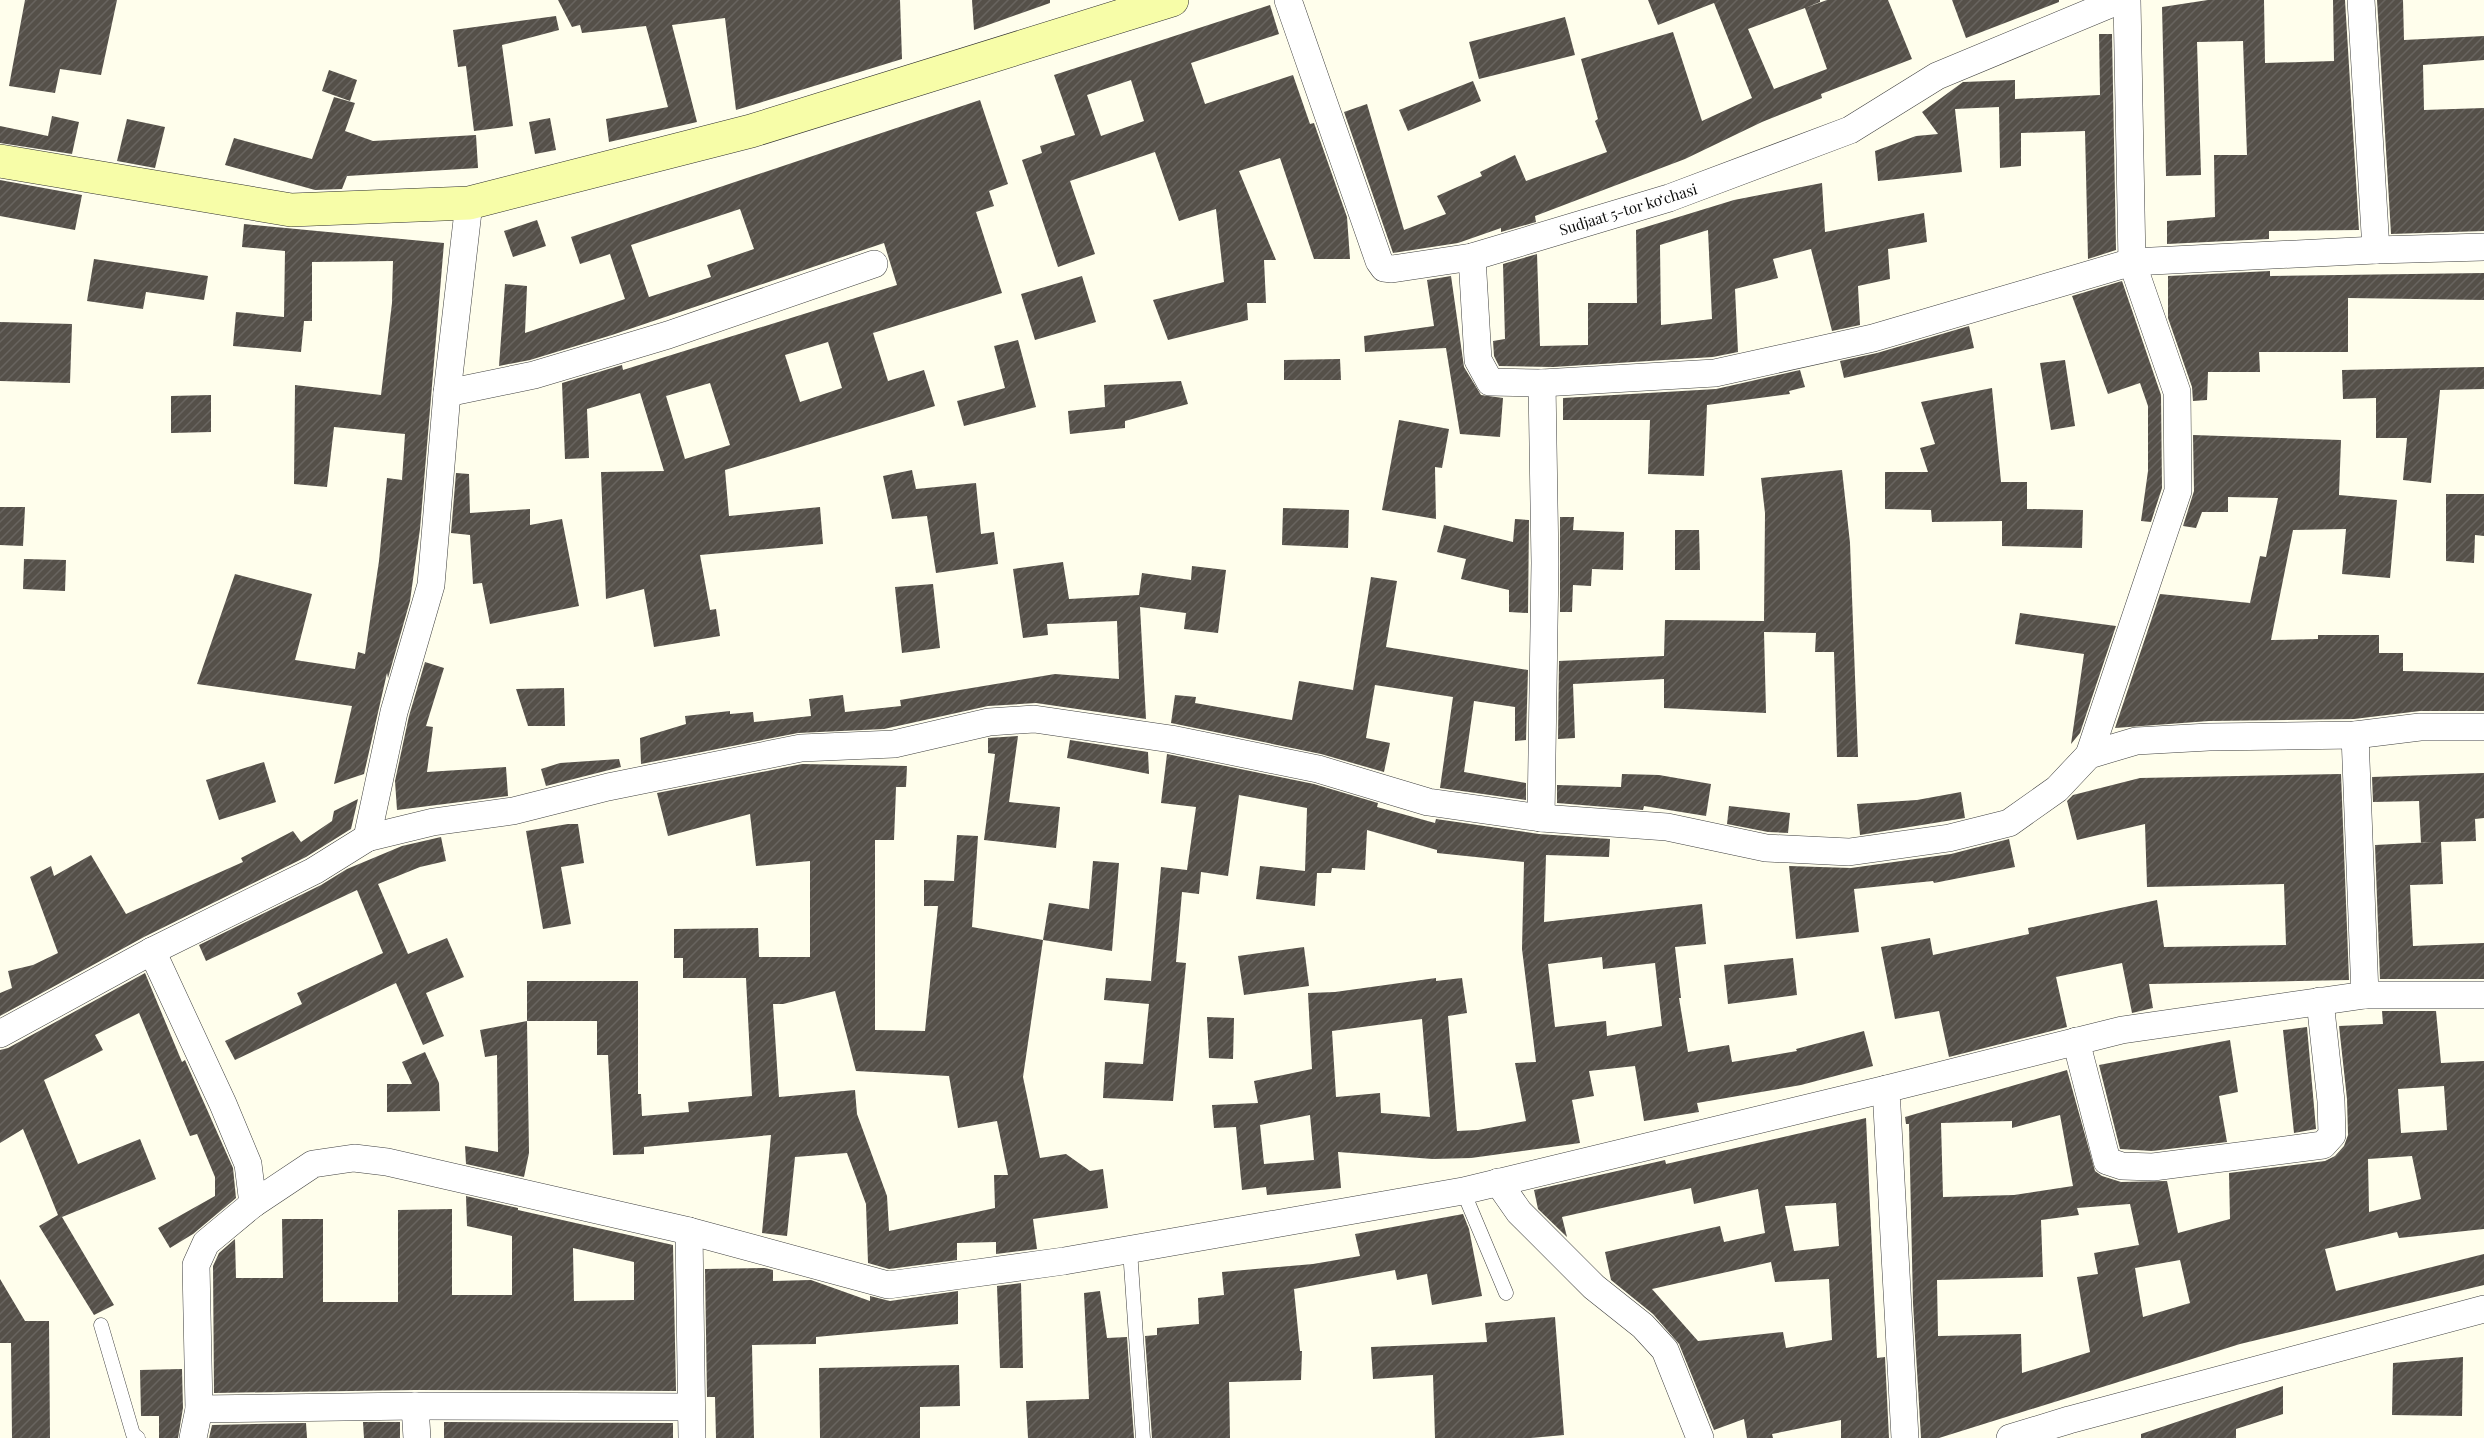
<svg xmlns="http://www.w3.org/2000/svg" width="2484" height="1438" font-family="'Playfair Display',serif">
<defs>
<pattern id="building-hatch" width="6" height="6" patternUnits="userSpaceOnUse" patternTransform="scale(1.5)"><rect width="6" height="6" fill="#555049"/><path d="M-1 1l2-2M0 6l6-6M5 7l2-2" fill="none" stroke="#68645f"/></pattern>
</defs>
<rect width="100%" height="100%" fill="#fffeec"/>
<!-- building -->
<g fill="url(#building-hatch)" fill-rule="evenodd">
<path d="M25,0H117L101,75L60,69L55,93L9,86Z"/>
<path d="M558,0H900L902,59L736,110L725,18L672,25L697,122L609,142L606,119L668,107L646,26L582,33L580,25L572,27Z"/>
<path d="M972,0H1050V3L974,30Z"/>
<path d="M1648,0H1820V2L1805,8L1827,0H1888L1912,59L1821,94L1822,98L1762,122L1685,159L1535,216L1536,222L1501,232V228L1458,243L1393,253L1344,112L1367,104L1404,230L1446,214L1437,196L1482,176L1480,172L1515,155L1526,181L1607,152L1595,121L1598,119L1581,59L1673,32L1702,121L1752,98L1714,3L1658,25ZM1805,8L1827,69L1774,89L1748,29Z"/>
<path d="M1952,0H2059V2L1966,38Z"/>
<path d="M2208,0H2264L2265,63L2334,61L2333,0H2345L2359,230L2269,231V239L2167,244V221L2215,217L2214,155H2247L2243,41L2197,42L2201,175L2166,176L2162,7Z"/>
<path d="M2377,0H2403L2404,40L2484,36V60L2423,65L2424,110L2484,108V231L2391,234Z"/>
<path d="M1270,5L1279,34L1191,63L1205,104L1293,75L1310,124L1314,123L1347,217L1350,259H1314L1280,158L1239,171L1276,260H1264L1266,303H1247L1248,320L1168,340L1153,300L1224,282L1216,209L1179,221L1155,152L1070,181L1095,254L1058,267L1022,160L1042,153L1040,146L1075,135L1054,75ZM1131,80L1144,121L1101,136L1087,95Z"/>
<path d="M556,16L559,30L502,45L513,126L474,131L466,66L458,67L453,30Z"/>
<path d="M1565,17L1575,55L1479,79L1469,42Z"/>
<path d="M2099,34H2112L2116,250L2088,259L2085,131L2021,133V166L2000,168L1999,107L1955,109L1962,172L1878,181L1875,151L1916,136L1938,134L1922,112L1963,82L2015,80V99L2100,95Z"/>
<path d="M329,70L357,80L350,101L322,91Z"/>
<path d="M1473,81L1481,101L1408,131L1399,110Z"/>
<path d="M334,97L355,103L345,131L373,141L476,135L478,168L347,176L342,189L315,190L225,165L234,138L312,159Z"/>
<path d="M980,100L1008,184L989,191L994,206L976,212L1002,293L873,333L888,381L924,370L935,406L725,470L729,516L820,507L823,544L700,555L710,610L716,609L720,636L654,647L644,589L606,599L601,472L664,471L640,393L587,409L589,458L565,459L562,383L622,365L623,370L897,285L884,243L612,335L530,360L499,366L505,284L527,286L525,333L625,299L610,254L580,264L571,237ZM740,209L754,249L707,265L711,277L649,297L631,245ZM828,342L842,388L800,402L785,355ZM710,383L730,445L685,459L666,396Z"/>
<path d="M52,116L79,122L72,154L0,143V126L48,136Z"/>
<path d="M550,118L556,150L535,154L529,122Z"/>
<path d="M127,119L165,127L155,168L117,161Z"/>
<path d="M0,180L82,195L75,230L0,216Z"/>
<path d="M1822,183L1825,232L1924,213L1927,242L1888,249L1890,279L1858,286L1860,325L1832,331L1811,249L1773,259L1778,278L1735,289L1738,352L1713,357L1553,367L1499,366L1494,356L1493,341L1505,339L1503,264L1537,254L1540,346L1588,345V303H1637L1636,230L1734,200ZM1708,230L1712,319L1661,325L1660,245Z"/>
<path d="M537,220L546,246L513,257L504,231Z"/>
<path d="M244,224L444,243L420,529L410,601L388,678L387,673L364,774L334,784L352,706L197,684L235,574L312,594L295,660L355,669L358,652L365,654L379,561L387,478L402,480L405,434L334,427L327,487L294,484L295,385L381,395L392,303L393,261L312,262V321H304L301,352L233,346L236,312L284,317L285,251L242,247Z"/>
<path d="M94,259L208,276L204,300L146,292L143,309L87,301Z"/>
<path d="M2270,271V276L2484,273V300L2348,298V352H2259L2260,372H2208L2207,400L2193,401L2192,387L2168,318V276Z"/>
<path d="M1082,276L1096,322L1035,340L1021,294Z"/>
<path d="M1451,276L1464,367L1481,395L1503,398L1500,437L1460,434L1446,348L1365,352L1364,336L1434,326L1427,280Z"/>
<path d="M2122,281L2161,395L2162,488L2151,522L2141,521L2148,471V406L2140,383L2108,394L2072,296Z"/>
<path d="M0,322L72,324L70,383L0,381Z"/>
<path d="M1969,326L1974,348L1844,378L1840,361L1877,353Z"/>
<path d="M1018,340L1036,407L964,426L957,401L1005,388L994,346Z"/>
<path d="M1340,359L1341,380H1284V360Z"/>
<path d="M2065,360L2075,426L2051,430L2040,363Z"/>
<path d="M2484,367V389L2440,390L2431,483L2403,480L2407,438H2376V398L2343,399L2342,370Z"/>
<path d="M1800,370L1805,387L1789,391L1790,394L1707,405L1704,476L1648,474L1650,420H1563V398L1716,389Z"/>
<path d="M1181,381L1188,404L1125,421V428L1070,434L1068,411L1105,407L1104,385Z"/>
<path d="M1992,388L2001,482H2027V509L2083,510L2082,548L2002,546V521L1932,522L1931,510L1885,509V472H1928L1920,448L1935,444L1921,402Z"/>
<path d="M211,395V432L171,433V396Z"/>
<path d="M1399,420L1449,429L1442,468L1435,467L1436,519L1382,510Z"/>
<path d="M2193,435L2341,440L2339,495L2397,500L2390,578L2342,574L2346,529L2293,530L2271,640L2318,639V635H2379V653H2403V671L2484,673V711H2420L2354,719L2209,721L2115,728L2160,594L2250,603L2260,556L2266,557L2278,498L2228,497V512H2202L2196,528L2183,526L2194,491Z"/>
<path d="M912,470L916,489L976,483L981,534L994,532L998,564L936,573L927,516L892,519L883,476Z"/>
<path d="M1842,470L1850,543L1858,757H1837L1834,652H1815L1816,633L1764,632L1766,713L1664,708V679L1573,684L1575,738L1558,739L1559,661L1664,656L1665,620L1764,621L1765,513L1761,478Z"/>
<path d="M456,473L469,474L470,513L530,509V525L562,519L579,606L490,624L482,583L473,584L470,535L451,533Z"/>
<path d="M2446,494H2484V536L2475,535L2474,563L2446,561Z"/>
<path d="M0,507H25L23,546L0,545Z"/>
<path d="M1283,508L1349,510L1348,548L1282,545Z"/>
<path d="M1560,517H1574L1573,530L1624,532L1623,570L1592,569L1591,586L1573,585L1572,612H1560Z"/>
<path d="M1515,519L1529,520L1528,613L1509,612V590L1461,579L1466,559L1437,552L1444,525L1513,542Z"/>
<path d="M1675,530H1699L1700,570H1675Z"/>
<path d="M24,559L66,560L65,591L23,589Z"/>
<path d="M1063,562L1069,599L1139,595L1142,573L1191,580L1192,566L1226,570L1218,633L1184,629L1186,613L1140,607L1146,719L1036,703L988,706L884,729L798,733L641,764L640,738L686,724L685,716L730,711V714L753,712L754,722L811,716L809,699L843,695L845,712L901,706L900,700L1055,674L1119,679L1117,621L1047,624L1048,635L1023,638L1013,569Z"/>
<path d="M1371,577L1397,581L1386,647L1528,670L1526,740L1515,741V707L1474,701L1464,772L1526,783V800L1440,788L1453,697L1375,685L1366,738L1390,743L1384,772L1321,754L1171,723L1175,695L1196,697L1195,703L1292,720L1299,681L1353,690Z"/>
<path d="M933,584L940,648L902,653L895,587Z"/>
<path d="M2020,613L2116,626L2080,733L2071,744L2084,654L2015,644Z"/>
<path d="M425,662L444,668L426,726L433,727L427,772L506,767L508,796L397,810L395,781L409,716Z"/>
<path d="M564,688L565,726H528L516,689Z"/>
<path d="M1018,736L1009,802L1060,807L1056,848L984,840L995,754L988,753V738Z"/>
<path d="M1070,740L1148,752L1149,774L1067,758Z"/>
<path d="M1167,754L1314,784L1378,803L1377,807L1435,823L1436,819L1539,834L1610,839L1609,857L1546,855L1544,922L1702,904L1706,944L1675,947L1681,998H1679L1688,1052L1729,1045L1732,1062L1797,1051L1796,1049L1864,1031L1873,1066L1801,1085L1697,1103L1699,1112L1644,1121L1635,1066L1589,1071L1594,1096L1572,1100L1580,1143L1471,1158L1433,1159L1338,1152L1341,1188L1267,1195L1266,1187L1242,1190L1236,1127L1214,1128L1212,1105L1258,1103L1254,1081L1312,1069L1308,993L1335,992L1436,978V981L1462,978L1467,1013L1448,1016L1457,1131L1478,1130L1526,1121L1515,1063L1536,1062L1522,949L1524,862L1437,853V850L1367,830L1365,870L1332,868L1331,873H1317L1315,906L1256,899L1260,866L1305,871L1307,808L1239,795L1228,876L1201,872L1199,894L1182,892L1176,962L1186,963L1173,1101L1103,1098L1105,1062L1143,1064L1149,1004L1104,1000L1106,978L1151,981L1161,867L1187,870L1196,807L1161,803ZM1602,957L1603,969L1655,963L1662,1026L1607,1036L1606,1021L1555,1027L1548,964ZM1422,1019L1430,1117L1381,1113L1380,1093L1336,1097L1332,1031ZM1310,1115L1314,1160L1264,1164L1260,1125Z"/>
<path d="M619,759L621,767L546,786L541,769L560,763Z"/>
<path d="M264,762L276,802L219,820L206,780Z"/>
<path d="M802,764L907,766L906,787H896L894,840H875V1030L925,1031L938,906H924V880L954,881L957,835L978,836L972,927L1043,940L1023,1077L1040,1158L1066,1154L1090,1171L1103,1169L1108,1208L1033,1219L1037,1249L996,1254V1242L957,1243V1260L889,1269L868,1263L866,1204L847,1153L795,1157L787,1236L762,1233L771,1135L644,1147V1154L613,1155L608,1055H597V1021H527V981H638V1094H641L642,1116L689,1112L688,1102L752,1096L746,978H683V958H674V929L758,928L759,957H810V861L756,866L750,814L668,836L657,793ZM835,991L856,1071L949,1076L958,1128L997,1121L1008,1175H994L995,1208L889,1231L887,1196L857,1114L855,1090L779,1097L773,1004H783Z"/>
<path d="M2484,773V818L2475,819L2476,841L2441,842L2443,884L2410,885L2413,946L2484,943V979H2380L2375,845L2433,842L2421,843L2419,801L2373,802L2372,777Z"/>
<path d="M1622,774L1659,775L1711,784L1706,816L1644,806L1643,810L1557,803V785L1621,787Z"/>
<path d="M2341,774L2349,980L2149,984L2153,1008L2132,1013L2122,963L2056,977L2067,1027L1949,1057L1939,1011L1895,1019L1881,947L1930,938L1933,955L2029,934L2028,928L2157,900L2164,947L2286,945L2284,884L2147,887L2145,824L2077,840L2067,801L2073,795L2140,778Z"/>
<path d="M1961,792L1965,818L1860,835L1857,804L1917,800Z"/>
<path d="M358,799L351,829L306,857L144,937L0,1016V993L12,988L8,971L33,965L58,953L30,877L51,866L54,876L91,855L126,914L243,862L241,858L293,831L301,842L332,821L334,811Z"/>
<path d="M1729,806L1790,813L1788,833L1768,832L1727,824Z"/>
<path d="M568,824H578L584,863L561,867L571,924L543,929L526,831Z"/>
<path d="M441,837L446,861L420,867L378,884L408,954L447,938L464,977L426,993L444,1036L423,1045L396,983L235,1060L225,1041L302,1004L297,993L383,953L357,890L206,961L199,945L321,885L347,869L402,846Z"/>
<path d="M2009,839L2015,867L1934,883L1933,881L1854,889L1859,932L1796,939L1789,866L1851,868L1951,854Z"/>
<path d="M1093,861L1119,863L1112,951L1043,940L1049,903L1089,909Z"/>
<path d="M1304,947L1309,986L1244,995L1238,956Z"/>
<path d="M1793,958L1797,995L1728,1004L1724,965Z"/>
<path d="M145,973L182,1062L185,1060L233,1168L236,1198L193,1234L170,1248L158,1228L215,1196V1177L197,1134L190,1136L139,1013L95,1035L103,1050L44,1080L78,1164L140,1139L156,1179L62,1217L114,1305L94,1315L39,1226L58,1215L23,1129L0,1143V1050L8,1048Z"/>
<path d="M2382,1011H2436L2441,1063L2484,1061V1229L2399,1238L2397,1232L2325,1249L2336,1291L2484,1254V1285L2240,1344L1939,1438H1921L1913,1303L1909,1124H1906L1905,1117L2067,1070L2095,1171L2102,1176L2121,1182L2167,1181L2178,1233L2230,1219L2229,1173L2325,1161L2335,1156L2344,1146L2348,1135L2347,1099L2339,1026L2383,1024ZM2444,1086L2447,1130L2401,1133L2398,1089ZM2060,1115L2073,1186L2014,1195L1943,1197L1941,1123L2012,1121V1128ZM2412,1156L2421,1199L2369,1212L2368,1159ZM2130,1204L2139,1245L2094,1253L2098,1274L2077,1277L2090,1352L2022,1373L2021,1334L1938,1336L1937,1280L2043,1277L2041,1220L2079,1215L2077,1208ZM2180,1260L2190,1303L2143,1317L2135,1268Z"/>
<path d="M1207,1017L1234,1018L1233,1059L1209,1058Z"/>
<path d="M527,1021L529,1153L524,1177L466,1164L465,1146L498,1152L497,1055L485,1057L480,1030Z"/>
<path d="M2307,1027L2316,1129L2294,1133L2283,1030Z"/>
<path d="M2230,1040L2238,1092L2219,1096L2227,1142L2152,1151L2120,1149L2099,1065Z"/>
<path d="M425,1052L439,1083L440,1111L387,1112V1084H412L402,1062Z"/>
<path d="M1866,1118L1877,1358L1885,1357L1889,1438H1841V1420L1772,1434L1773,1438H1747L1744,1419L1714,1430L1679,1344L1653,1314L1611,1280L1605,1252L1720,1226L1724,1242L1765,1233L1758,1189L1694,1204L1691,1188L1562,1217L1567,1237L1538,1209L1534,1190L1665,1160L1666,1164ZM1836,1203L1839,1246L1794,1251L1785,1206ZM1771,1262L1775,1282L1829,1279L1832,1340L1786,1348L1783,1332L1698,1341L1652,1289Z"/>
<path d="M466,1196L518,1208V1210L673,1245L676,1391L415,1390L214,1393L213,1266L219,1253L235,1239L236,1278H283L282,1219H323V1302H398V1210L452,1209V1295H512V1236L467,1226ZM573,1248L634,1262V1300L574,1301Z"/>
<path d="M1463,1214L1469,1229L1482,1296L1432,1305L1427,1274L1397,1280L1395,1270L1294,1289L1300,1351H1302L1301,1380L1229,1382L1230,1438H1152L1145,1336L1157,1335V1328L1199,1324L1198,1298L1224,1295L1222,1272L1313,1264L1360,1256L1355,1234Z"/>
<path d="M765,1268L773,1270V1281L811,1280L870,1301V1296L890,1301L958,1291V1324L816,1337V1344L752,1345L754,1438H716L715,1397H707L705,1269Z"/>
<path d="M0,1279L25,1321H49L50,1438H12L11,1343H0Z"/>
<path d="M1021,1283L1023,1368H1000L997,1286Z"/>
<path d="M1100,1291L1107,1338L1127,1337L1134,1438H1028L1026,1401L1089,1399L1084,1293Z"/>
<path d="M1555,1317L1564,1435L1531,1438H1435L1433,1375L1373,1379L1371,1347L1487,1342L1485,1323Z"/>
<path d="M2463,1357L2462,1416L2392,1415L2393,1363Z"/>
<path d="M959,1365L960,1406L920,1407V1438H820L819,1368Z"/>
<path d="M182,1369L183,1408L178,1438H159V1416H141L140,1370Z"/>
<path d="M2283,1386V1414L2236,1429V1438H2141V1434Z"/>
<path d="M363,1422H400V1438H364Z"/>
<path d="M444,1422L673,1423V1438H444Z"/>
<path d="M306,1423L307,1438H209L212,1425Z"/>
</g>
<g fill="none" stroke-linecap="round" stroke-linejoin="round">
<!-- lane casing -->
<g stroke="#3f3f3f" stroke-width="15">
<g id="lane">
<path d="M1463,1191L1506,1293"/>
<path d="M1130,1250L1143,1438"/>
<path d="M101,1325L133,1434L138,1438"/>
</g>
</g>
<!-- street casing -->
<g stroke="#3f3f3f" stroke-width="28">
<g id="street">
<path d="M1288,0L1379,261L1384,268L1392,269L1472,257L1669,198L1850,130L1937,76L2120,0"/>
<path d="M2361,0L2376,250"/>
<path d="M1472,257L1478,360L1490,382L1542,383L1715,373L1873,338L2132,262L2376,250L2484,247"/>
<path d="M447,393L534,375L668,335L874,264"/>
<path d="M2355,735L2365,995H2484"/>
<path d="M2089,755L2178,491L2177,392L2132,262L2127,0"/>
<path d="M1541,818L1545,563L1542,383"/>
<path d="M367,838L433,822L513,811L608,787L801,748L894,744L989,722L1034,719L1171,739L1318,769L1428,802L1541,818L1667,827L1766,848L1849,852L1949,838L2009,823L2057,789L2089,755L2136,741L2209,737L2355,735L2420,727H2484"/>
<path d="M152,951L223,1104L248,1164L253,1204L313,1164L354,1158L387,1162L689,1231L888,1285L1064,1261L1463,1191L1886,1089"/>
<path d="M0,1034L152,951L314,871L367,838L394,712L431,585L447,393L469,203"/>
<path d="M2076,1041L2107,1161L2122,1166L2153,1167L2323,1145L2332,1135L2331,1101L2320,1001"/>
<path d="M1498,1182L1519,1212L1594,1287L1643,1326L1665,1350L1700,1438"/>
<path d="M689,1231L692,1438"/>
<path d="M415,1406L417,1438"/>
<path d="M199,1409L415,1406L691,1407"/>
<path d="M193,1438L199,1409L196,1265L206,1243L253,1204"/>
<path d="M1905,1438L1886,1089L2122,1030L2365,995"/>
<path d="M2010,1438L2069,1420L2484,1309"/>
</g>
</g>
<!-- secondary casing -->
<g stroke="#2e2e2e" stroke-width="34">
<path id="secondary" d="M0,161L291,210L469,203L751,131L1172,0"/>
</g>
<!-- lane -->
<use href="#lane" stroke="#fff" stroke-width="14"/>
<!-- street -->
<use href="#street" stroke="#fff" stroke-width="27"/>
<!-- secondary -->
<use href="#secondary" stroke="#f7fda8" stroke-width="33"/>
</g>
<g text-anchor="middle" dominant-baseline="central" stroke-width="6" stroke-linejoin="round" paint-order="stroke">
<!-- street labels -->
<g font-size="15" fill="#0c0c0c" stroke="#fff">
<text transform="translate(1628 209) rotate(-17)">Sudjaat 5-tor koʻchasi</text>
</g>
</g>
</svg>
